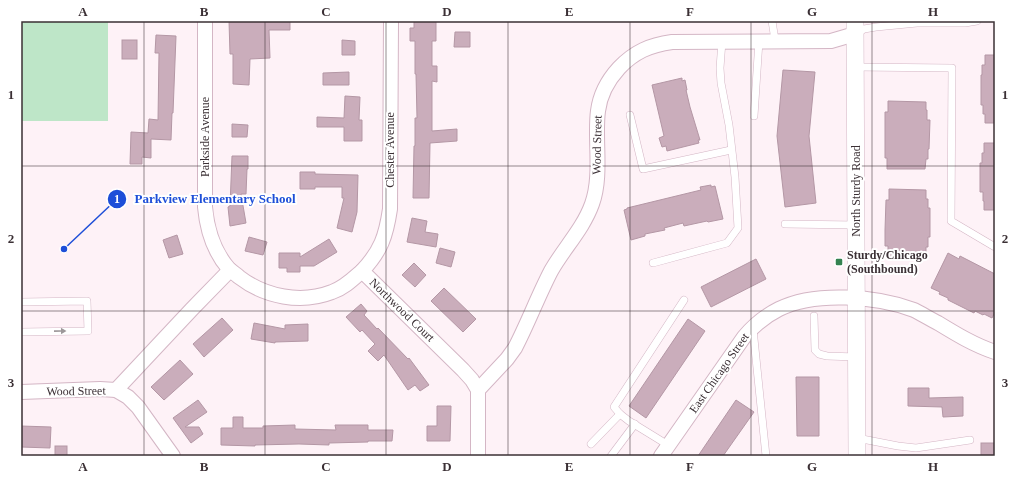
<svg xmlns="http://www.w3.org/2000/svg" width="1016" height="477" font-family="'Times New Roman',serif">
<rect width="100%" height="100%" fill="#fef2f7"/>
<!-- green -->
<rect fill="#bee6c8" x="21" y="21" width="87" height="100"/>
<!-- building -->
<g fill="#caadbb" stroke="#b497a5">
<path d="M229,21H290V30H269L270,58L250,59L249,85L233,84V54H230Z"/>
<path d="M414,21H436V41H432V66H437V82L432,81V131L457,129V141L430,143L429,198H413L414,146H415V118H417L416,74H415V41H410V28H414Z"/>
<path d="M455,32H470V47H454Z"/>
<path d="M156,35L176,36L173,113H172L171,140L151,139V158L142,157V164H130L131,132L148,133L149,119L158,120L159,53H155Z"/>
<rect x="122" y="40" width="15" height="19"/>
<path d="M342,40L355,41V55H342Z"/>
<path d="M985,55H995V123H985V114H983V105H981V75H982V65H985Z"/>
<path d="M783,70L815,72L809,136L816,203L785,207L777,136Z"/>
<path d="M349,72V85H323V73Z"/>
<path d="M682,78V81L685,80L687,90H686L690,107L700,140H698L699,143L667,151L666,146L662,147L659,138L664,136L652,85Z"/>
<path d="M345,96L360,97L359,120H362V141H344V127H317V117L344,118Z"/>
<path d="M888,101L926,102V110H927V120H930L929,149H928V159H926L925,169H887V158H885V112H888Z"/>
<path d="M232,124L248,125L247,137H232Z"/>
<path d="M984,143H995V210H984V201H983V192H980V163H982V153H984Z"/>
<path d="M232,156H248V169H247L246,194H241L246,223L230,226L228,207L230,206Z"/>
<path d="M300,172H315V174L358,175L357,212L352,232L337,228L344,198H342V187H315V189H300Z"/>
<path d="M711,185V187L715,186L723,219L708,222L707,221L684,226L683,223L664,228L665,230L645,234V236L631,240L624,210L627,209V208L701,190L700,187Z"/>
<path d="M889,189L926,190V199H928V208H930V237H928V247H926V257H888V246H885V230L886,200H889Z"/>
<path d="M412,218L427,221L425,232L438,234L436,247L407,242Z"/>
<path d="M177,235L183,254L169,258L163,240Z"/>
<path d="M249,237L267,242L263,255L245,251Z"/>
<path d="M329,239L337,252L314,266H300V272H287V268H279V253H300V257Z"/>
<path d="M440,248L455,252L451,267L436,263Z"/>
<path d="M948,253L959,259L960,256L995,274V312L992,318L984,314L983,315L975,311L974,313L948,300V298L939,294L940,292L931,288Z"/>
<path d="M756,259L766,279L711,307L701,287Z"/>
<path d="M414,263L426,275L415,287L402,275Z"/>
<path d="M444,288L476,319L463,332L431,301Z"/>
<path d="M361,304L367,311L364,315L377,329L378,328L408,359L409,358L429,385L420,391L415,385L408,390L384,355L378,361L368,351L375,344L362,330L360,332L346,317Z"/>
<path d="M222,318L233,330L204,357L193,344Z"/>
<path d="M688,319L705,331L646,418L629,406Z"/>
<path d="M254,323L285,329V325L308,324V341L275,342V343L251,339Z"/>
<path d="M180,360L193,374L164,400L151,387Z"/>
<path d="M796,377H819V436H797Z"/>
<path d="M908,388H929V398L963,397V416L943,417L942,407L908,406Z"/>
<path d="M198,400L207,412L185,427H199L203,434L191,443L173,418Z"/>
<path d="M736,400L754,412L723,456H698Z"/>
<path d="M437,406H451L450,441H427V426H437Z"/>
<path d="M233,417H243V428H263V426L295,425V429L336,430L335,425H368V430H393L392,441H368V442L329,443V445L299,444L255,445V446L221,445V428H233Z"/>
<path d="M21,426L51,427L50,448L21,447Z"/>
<rect x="981" y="443" width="14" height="13"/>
<rect x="55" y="446" width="12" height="10"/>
</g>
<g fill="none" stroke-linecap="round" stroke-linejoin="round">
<!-- service casing -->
<g stroke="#d4b6c5" stroke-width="8">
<g id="service">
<path d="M772,21L775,40"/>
<path d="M856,34L864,29L876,27L917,23H965L977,21"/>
<path d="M856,67L952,68L951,221L995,247"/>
<path d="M630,115L643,169L731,150"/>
<path d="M754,116L759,41"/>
<path d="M785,224L856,225"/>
<path d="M653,263L727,243L738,228L735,177L729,125L721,83L720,68L722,41"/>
<path d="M21,302L87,301L88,331L21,332"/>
<path d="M814,316L815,350L819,354L827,356L856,357"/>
<path d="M753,329L766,456"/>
<path d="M857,438L898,446L916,448L970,440"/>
<path d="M591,444L620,414"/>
<path d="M668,445L629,421L620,414L614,407L684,300"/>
<path d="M611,456L635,424"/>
</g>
</g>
<!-- minor casing -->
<g stroke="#d4b6c5" stroke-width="16">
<g id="minor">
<path d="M205,21V207C207,229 214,252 229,269C232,272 236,274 239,277C265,297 301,304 332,292C344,288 353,279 362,271L463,370L472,380L478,390V456"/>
<path d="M362,271C381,251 386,236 390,209L391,21"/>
<path d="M116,390L192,309L230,270"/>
<path d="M478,390L507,359L515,348C528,323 538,296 551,271C564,248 583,229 592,204C600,182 597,156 597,132C597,125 597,118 598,111C600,95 608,80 619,68C634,52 650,45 672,42L831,41L855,34"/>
<path d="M21,392L100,389L116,390L128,397L138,407L173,456"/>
<path d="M661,456L744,337C754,325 765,316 779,309C815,291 877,296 914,310C922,314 930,319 938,323C956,334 974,345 995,352"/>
</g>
</g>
<!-- tertiary casing -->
<g stroke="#d4b6c5" stroke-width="18">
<path id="tertiary" d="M855,21L857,456"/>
</g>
<!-- service -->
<use href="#service" stroke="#fff" stroke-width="7"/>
<!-- minor -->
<use href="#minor" stroke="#fff" stroke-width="14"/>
<!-- tertiary -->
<use href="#tertiary" stroke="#fff" stroke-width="17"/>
</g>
<!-- one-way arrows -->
<defs><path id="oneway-solid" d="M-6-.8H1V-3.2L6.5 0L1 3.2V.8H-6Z"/></defs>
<use fill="#9d989a" href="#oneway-solid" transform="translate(60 331) rotate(-1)"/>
<!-- grid -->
<path fill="none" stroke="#3b3035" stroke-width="1" stroke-opacity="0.55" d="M144,21V456M265,21V456M386,21V456M508,21V456M630,21V456M751,21V456M872,21V456M21,166H995M21,311H995"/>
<!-- markers -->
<rect fill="#358251" stroke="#fff" stroke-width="1.5" x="835" y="258" width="8" height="8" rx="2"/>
<g text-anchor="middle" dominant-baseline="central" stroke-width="4" stroke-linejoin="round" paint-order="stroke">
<!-- street labels -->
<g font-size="12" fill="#3b3035" stroke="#fff">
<text transform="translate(205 137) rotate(-90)">Parkside Avenue</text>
<text transform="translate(597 145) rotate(-89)">Wood Street</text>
<text transform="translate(390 150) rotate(-90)">Chester Avenue</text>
<text transform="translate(856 191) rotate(-90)">North Sturdy Road</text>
<text transform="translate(402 310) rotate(44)">Northwood Court</text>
<text transform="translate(719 373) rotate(-55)">East Chicago Street</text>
<text transform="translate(76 391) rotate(-1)">Wood Street</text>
</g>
<!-- poi labels -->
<g font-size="12" font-weight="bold" fill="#3b3035" stroke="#fff" text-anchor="start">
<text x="847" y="255">Sturdy/Chicago<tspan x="847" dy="14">(Southbound)</tspan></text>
</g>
</g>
<!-- callouts -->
<path fill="none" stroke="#1d4ed8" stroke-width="1.5" d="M64 249L117 199"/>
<g fill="#1d4ed8" stroke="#fff" stroke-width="1.5">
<circle cx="64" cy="249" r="4"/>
<circle cx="117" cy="199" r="10"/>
</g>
<g font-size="12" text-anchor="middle" font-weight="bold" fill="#fff">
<text x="117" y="203">1</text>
</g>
<g font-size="13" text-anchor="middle" font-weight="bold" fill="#1d4ed8" stroke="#fff" stroke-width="4" stroke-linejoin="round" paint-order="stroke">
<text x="215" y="203">Parkview Elementary School</text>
</g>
<!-- border -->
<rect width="1016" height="477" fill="none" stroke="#ffffff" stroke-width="44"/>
<rect x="22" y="22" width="972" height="433" fill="none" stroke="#3b3035" stroke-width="1.5"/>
<g font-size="13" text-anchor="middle" font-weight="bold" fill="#3b3035">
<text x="83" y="16">A</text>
<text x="204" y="16">B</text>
<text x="326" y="16">C</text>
<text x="447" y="16">D</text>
<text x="569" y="16">E</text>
<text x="690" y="16">F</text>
<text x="812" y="16">G</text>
<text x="933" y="16">H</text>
<text x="11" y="99">1</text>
<text x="1005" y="99">1</text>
<text x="11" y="243">2</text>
<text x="1005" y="243">2</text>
<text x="11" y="387">3</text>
<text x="1005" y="387">3</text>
<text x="83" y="471">A</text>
<text x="204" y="471">B</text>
<text x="326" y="471">C</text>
<text x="447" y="471">D</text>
<text x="569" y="471">E</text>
<text x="690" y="471">F</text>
<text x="812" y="471">G</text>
<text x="933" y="471">H</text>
</g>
</svg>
